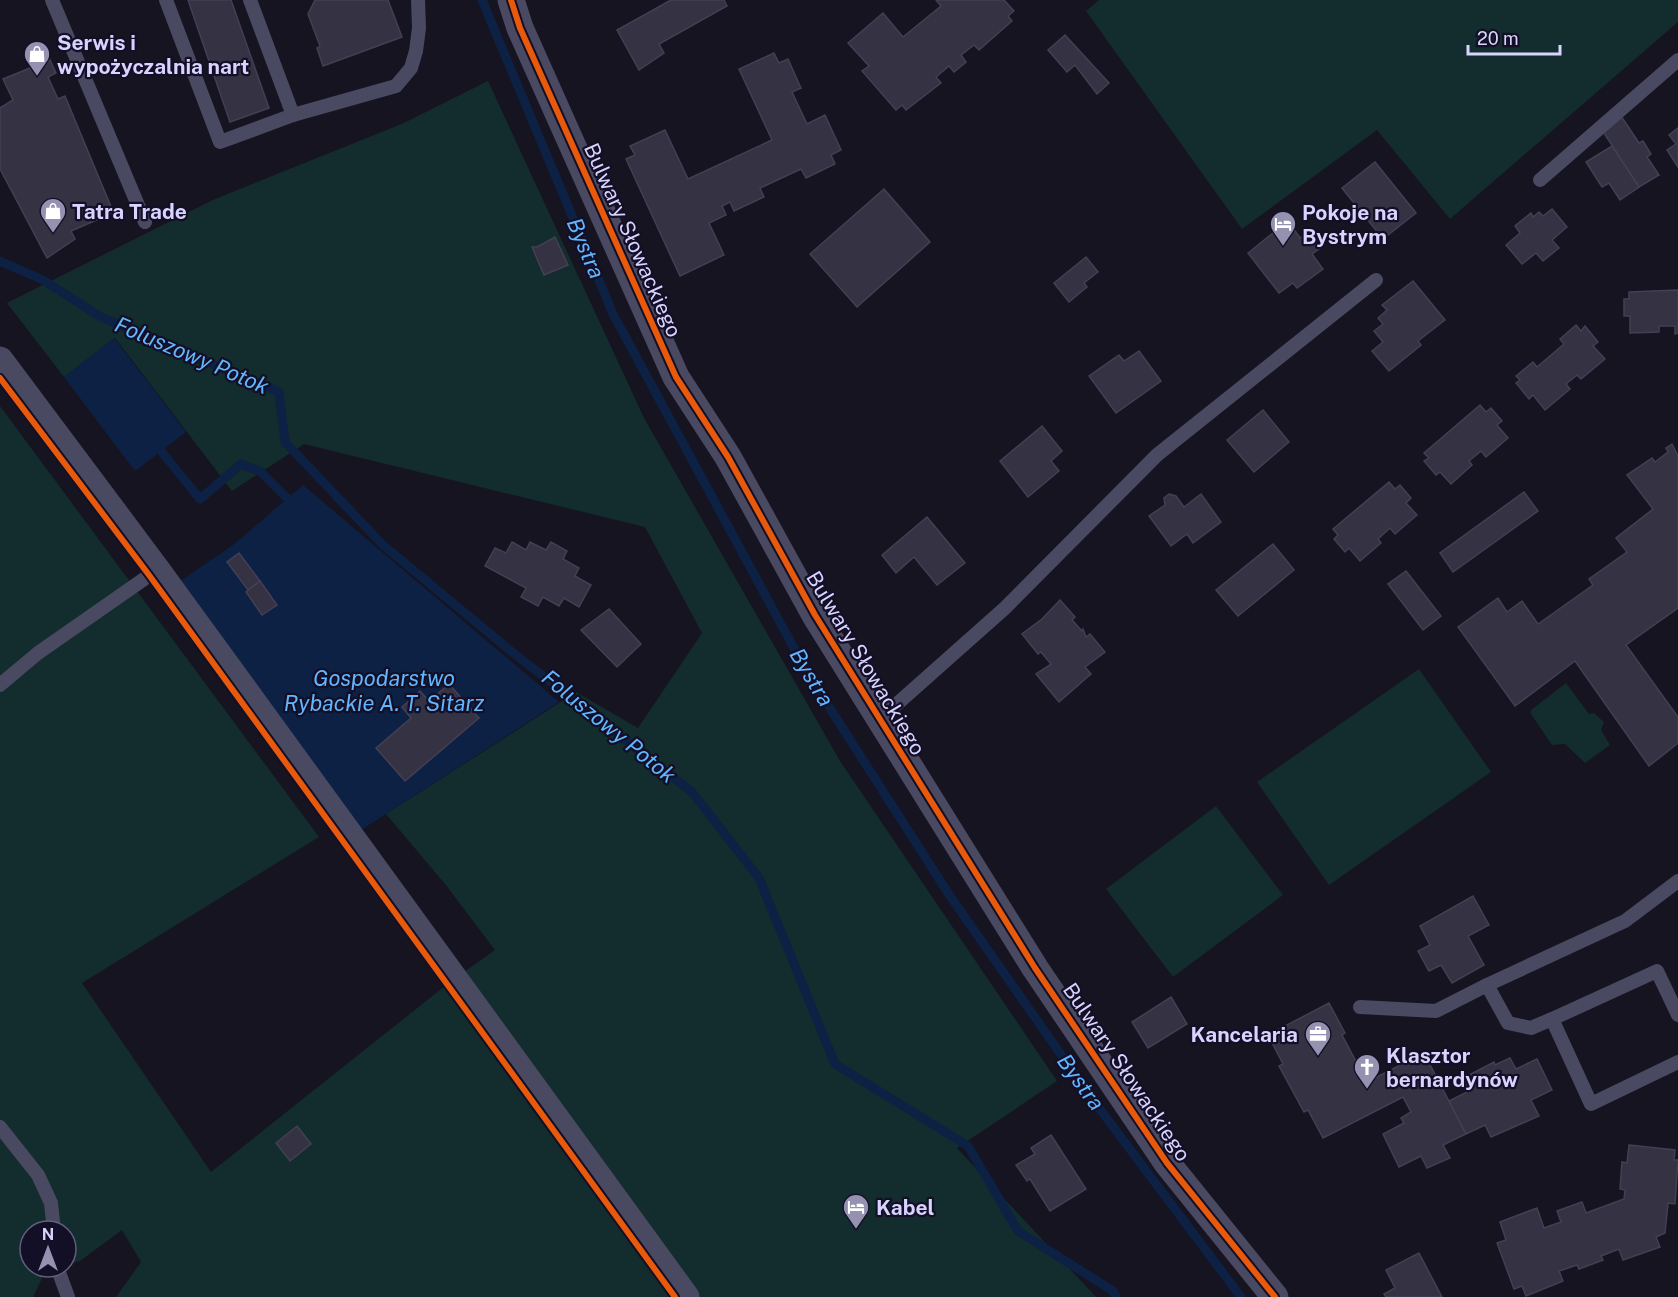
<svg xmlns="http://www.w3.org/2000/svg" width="1678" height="1297" font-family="'Public Sans',sans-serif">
<rect width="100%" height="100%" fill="#161421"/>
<!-- green -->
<g fill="#132c2d">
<path d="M1099,0H1678V22L1450,219L1377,130L1242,229L1086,11Z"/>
<path d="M488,81L644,418L840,761L1057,1081L957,1148L1096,1297H116L141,1262L122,1230L80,1261L66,1265V1231H30V1267H58L46,1270L33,1297H0V406L319,837L82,983L211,1172L450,982L495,950L445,884L386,814L576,692L638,728L702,633L645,527L304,444L232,491L115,338L64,377L7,303L215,199L404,123Z"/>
<path d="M1419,669L1491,772L1329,885L1257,782Z"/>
<path d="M1566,683L1589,714L1594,713L1604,722L1601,730L1610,745L1585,763L1565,744L1552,745L1531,714V710Z"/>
<path d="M1216,806L1283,895L1173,977L1106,889Z"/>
</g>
<!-- water -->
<g fill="#0d2144">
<path d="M114,338L186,432L135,471L64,377Z"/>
<path d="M303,485L559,702L358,832L179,582L233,545Z"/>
</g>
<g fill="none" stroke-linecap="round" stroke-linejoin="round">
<!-- stream -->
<g stroke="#0d2144" stroke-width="9">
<path d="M482,0L613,314L808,674L950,896L1090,1096L1241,1297"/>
<path d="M0,261L43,280L101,317L279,392L285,442L383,545L512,652L692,792L759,878L835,1064L968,1146L1018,1231L1113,1291L1116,1297"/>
<path d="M161,451L200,499L241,464L261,472L287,498"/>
</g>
</g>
<!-- building -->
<g fill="#343243" stroke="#433f54" stroke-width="1.5">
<path d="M188,0H231L269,108L230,122Z"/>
<path d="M315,0H388L402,37L323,66L317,48L320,46L308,14Z"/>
<path d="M671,0H724L727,6L659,44L664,53L639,70L617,30Z"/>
<path d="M936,0H1004L1014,11L1008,16L1012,21L979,50L974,45L961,55L966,62L954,72L949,66L936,77L941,83L906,110L902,105L896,110L862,71L869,66L848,43L883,13L903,37L941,6Z"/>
<path d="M1065,35L1109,83L1097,94L1075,65L1067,72L1048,50Z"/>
<path d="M774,53L779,63L788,59L801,88L792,92L807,124L825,115L841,150L831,155L835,164L806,178L801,169L760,188L764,197L734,211L730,202L722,206L726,215L709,223L724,255L680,276L626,159L635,155L630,146L665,130L688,179L772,140L739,69Z"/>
<path d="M50,60L56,73L48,77L58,99L65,96L112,209L116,208L118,211L71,231L75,239L47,258L0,169V108L13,100L3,79Z"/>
<path d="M1621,116L1639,143L1643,141L1651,154L1647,157L1659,175L1639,187L1602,130Z"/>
<path d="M1678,128V167L1667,150L1676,144L1669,135Z"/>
<path d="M1612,146L1639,187L1620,200L1609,183L1602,187L1586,162Z"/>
<path d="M1375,162L1416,213L1383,239L1342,188Z"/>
<path d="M884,189L930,242L857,307L810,254Z"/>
<path d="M1552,209L1567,227L1552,240L1559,248L1543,261L1536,253L1522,264L1506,245L1520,233L1515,226L1531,213L1533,217L1539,212L1543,216Z"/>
<path d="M1288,221L1300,238L1307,233L1319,249L1312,254L1323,269L1297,288L1293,283L1279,293L1248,253Z"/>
<path d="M555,237L568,265L544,275L532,247H537Z"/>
<path d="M1086,257L1098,272L1084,283L1087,287L1069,302L1054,283Z"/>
<path d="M1413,281L1445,320L1418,341L1421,345L1389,371L1372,351L1383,342L1374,331L1383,324L1378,318L1387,310L1382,305Z"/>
<path d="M1678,290V333L1675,334V326H1659V332L1630,333V316H1624V299H1629V292Z"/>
<path d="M1576,325L1581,331L1585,326L1598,342L1593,346L1605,359L1581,379L1577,375L1566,384L1570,389L1545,410L1533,395L1529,399L1516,383L1520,380L1516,376L1533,362L1537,367L1564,344L1560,339Z"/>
<path d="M1139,351L1161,381L1116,413L1089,376L1119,355L1124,361Z"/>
<path d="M1480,405L1486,412L1491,408L1502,421L1497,425L1508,438L1486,457L1481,451L1469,461L1472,465L1451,484L1440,472L1436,475L1424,461L1429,458L1424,453Z"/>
<path d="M1263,410L1289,442L1254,472L1227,440Z"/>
<path d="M1042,426L1062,451L1051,461L1059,471L1028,497L1000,461Z"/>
<path d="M1672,444L1678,456V608L1626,645L1678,717V743L1649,766L1575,661L1515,706L1458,627L1498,598L1507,612L1522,601L1538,624L1593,585L1589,579L1627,552L1616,538L1653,509L1627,475L1652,458L1655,462L1668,452L1666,448Z"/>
<path d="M1389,482L1395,489L1400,485L1411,498L1406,503L1417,515L1395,534L1390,528L1378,539L1381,543L1360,561L1349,548L1345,552L1334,539L1338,535L1333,529Z"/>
<path d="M1524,492L1538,511L1453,572L1440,553Z"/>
<path d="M1169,494L1176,496L1184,507L1201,494L1221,522L1193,543L1187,534L1171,546L1149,516L1165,505L1164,498Z"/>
<path d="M927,517L965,563L937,585L914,557L896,573L882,555Z"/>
<path d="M512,542L526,550L530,542L546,550L551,542L567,551L563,559L579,568L575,576L591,585L579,607L564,598L559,606L543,597L538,606L521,597L526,588L485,566L495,548L506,553Z"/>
<path d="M1273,544L1294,570L1238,616L1216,590Z"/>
<path d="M239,553L260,581L248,590L227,562Z"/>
<path d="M1406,571L1441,616L1423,630L1388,584Z"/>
<path d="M260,581L277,605L262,615L246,592Z"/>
<path d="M1060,600L1075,617L1072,620L1082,631L1083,629L1086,637L1090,634L1105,652L1085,667L1091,674L1059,702L1036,674L1051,664L1041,652L1038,654L1022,634L1042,619Z"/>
<path d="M609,609L641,644L617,667L581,630Z"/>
<path d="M449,684L479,718L405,781L376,748L411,718L402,707L420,691L429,701Z"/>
<path d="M1473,896L1489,925L1468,936L1484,965L1452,983L1441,965L1429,971L1418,951L1430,945L1420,926Z"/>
<path d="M1171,997L1187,1024L1148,1048L1132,1022Z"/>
<path d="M1329,1003L1345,1033L1342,1035L1367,1082L1424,1053L1466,1134L1443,1145L1450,1158L1427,1168L1421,1156L1399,1167L1383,1134L1404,1123L1401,1118L1411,1112L1403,1097L1323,1138L1308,1110L1304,1112L1279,1066L1283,1064L1268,1035Z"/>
<path d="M1510,1058L1516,1069L1537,1059L1552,1090L1531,1100L1539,1116L1491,1137L1485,1125L1466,1134L1449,1101L1469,1091L1463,1078L1494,1062L1495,1065Z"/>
<path d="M297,1126L311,1144L290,1161L276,1143Z"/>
<path d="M1051,1135L1086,1189L1050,1211L1030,1179L1027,1181L1016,1165L1035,1154L1031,1148Z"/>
<path d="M1629,1145L1675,1150L1674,1160H1678L1675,1204L1668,1203L1665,1233L1656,1237L1660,1247L1623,1260L1619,1249L1601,1256L1603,1260L1579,1269L1577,1265L1559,1271L1563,1281L1526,1296L1522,1286L1514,1289L1497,1243L1506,1240L1500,1222L1537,1208L1544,1228L1561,1222L1557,1211L1582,1202L1586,1213L1624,1199L1625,1190L1620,1189L1622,1162L1627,1163Z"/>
<path d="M1419,1253L1442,1297H1386L1384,1294L1395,1288L1386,1270Z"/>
</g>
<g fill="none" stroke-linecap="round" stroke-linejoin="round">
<!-- lane -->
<g stroke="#4a4962" stroke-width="14">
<path d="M52,0L145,222"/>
<path d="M166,0L220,142L293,115"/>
<path d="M250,0L293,115L396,86L411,68L416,51L419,28L418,0"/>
<path d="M1540,180L1678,60"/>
<path d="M0,685L38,653L157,570"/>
<path d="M880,719L1005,608L1157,455L1376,280"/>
<path d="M1360,1007L1436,1011L1487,985"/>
<path d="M1678,1015L1657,971L1552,1019L1591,1104L1678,1062"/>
<path d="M1552,1019L1531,1028L1508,1023L1487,985L1625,921L1678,881"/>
<path d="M0,1127L38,1175L51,1203L54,1231"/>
<path d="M57,1267L68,1297"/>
</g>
<!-- street -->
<g stroke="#4a4962" stroke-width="27">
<path d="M511,0L520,28L676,377L728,457L815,615L1035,968L1167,1163L1275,1297"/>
<path d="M0,360L157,570L686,1297"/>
</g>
<!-- cycleway casing -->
<g stroke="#130f26" stroke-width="10">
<g id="cycleway">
<path d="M511,0L520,28L676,377L728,457L815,615L1035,968L1167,1163L1275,1297"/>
<path d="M0,378L149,575L675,1297"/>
</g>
</g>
<!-- cycleway -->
<use href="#cycleway" stroke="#e8590c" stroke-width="6"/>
</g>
<!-- icons -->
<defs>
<g id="shop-pin" transform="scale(1.35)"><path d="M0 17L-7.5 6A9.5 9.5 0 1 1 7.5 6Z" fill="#9591b1" stroke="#130f26"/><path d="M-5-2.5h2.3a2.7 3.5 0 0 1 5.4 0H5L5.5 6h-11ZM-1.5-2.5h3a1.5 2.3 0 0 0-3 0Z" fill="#fff"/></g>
<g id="hotel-pin" transform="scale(1.35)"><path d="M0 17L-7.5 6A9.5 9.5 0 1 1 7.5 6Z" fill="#9591b1" stroke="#130f26"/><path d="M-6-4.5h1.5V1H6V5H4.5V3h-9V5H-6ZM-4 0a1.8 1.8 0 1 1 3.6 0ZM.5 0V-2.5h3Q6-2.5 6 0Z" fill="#fff"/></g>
<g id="office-pin" transform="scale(1.35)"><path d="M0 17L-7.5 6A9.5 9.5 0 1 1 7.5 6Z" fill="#9591b1" stroke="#130f26"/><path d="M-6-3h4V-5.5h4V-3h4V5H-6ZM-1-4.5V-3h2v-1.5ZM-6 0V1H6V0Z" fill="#fff"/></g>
<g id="church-pin" transform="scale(1.35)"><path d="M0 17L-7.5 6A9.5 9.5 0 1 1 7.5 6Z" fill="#9591b1" stroke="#130f26"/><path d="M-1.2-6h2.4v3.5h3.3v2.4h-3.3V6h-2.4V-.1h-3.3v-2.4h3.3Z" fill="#fff"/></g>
</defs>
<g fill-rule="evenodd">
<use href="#shop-pin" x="37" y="54"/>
<use href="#shop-pin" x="53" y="211"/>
<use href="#hotel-pin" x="1283" y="224"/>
<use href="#office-pin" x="1318" y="1034"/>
<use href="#church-pin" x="1367" y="1067"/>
<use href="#hotel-pin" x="856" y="1207"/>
</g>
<g text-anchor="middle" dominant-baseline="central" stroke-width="4.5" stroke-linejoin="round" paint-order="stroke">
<!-- poi labels -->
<g font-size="21" font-weight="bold" fill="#d9d4ff" stroke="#130f26" text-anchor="start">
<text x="57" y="42">Serwis i<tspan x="57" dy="24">wypożyczalnia nart</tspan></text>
<text x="72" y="211">Tatra Trade</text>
<text x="1302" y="212">Pokoje na<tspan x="1302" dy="24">Bystrym</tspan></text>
<text x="1298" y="1034" text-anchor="end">Kancelaria</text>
<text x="1386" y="1055">Klasztor<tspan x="1386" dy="24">bernardynów</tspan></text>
<text x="876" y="1207">Kabel</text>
</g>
<!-- street labels -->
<g font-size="21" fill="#d9d4ff" stroke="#130f26">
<text transform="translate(633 240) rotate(66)">Bulwary Słowackiego</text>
<text transform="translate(866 663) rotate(59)">Bulwary Słowackiego</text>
<text transform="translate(1127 1072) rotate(56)">Bulwary Słowackiego</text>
</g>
<!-- water labels -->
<g font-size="22" font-style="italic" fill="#62b6ff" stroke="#130f26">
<text transform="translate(586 248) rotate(67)">Bystra</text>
<text transform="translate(192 355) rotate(23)">Foluszowy Potok</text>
<text transform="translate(812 677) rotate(59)">Bystra</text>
<text x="384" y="678">Gospodarstwo<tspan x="384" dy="25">Rybackie A. T. Sitarz</tspan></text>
<text transform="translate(609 726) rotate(39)">Foluszowy Potok</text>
<text transform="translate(1081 1082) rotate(54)">Bystra</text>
</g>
</g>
<!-- north arrow -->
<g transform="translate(48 1249)"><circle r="28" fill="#130f26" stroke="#625e7d" stroke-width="1.5"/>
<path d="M0-4.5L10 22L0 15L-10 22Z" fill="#9591b1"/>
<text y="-9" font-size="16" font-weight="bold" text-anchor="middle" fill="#d9d4ff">N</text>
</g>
<!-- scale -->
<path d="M1468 45v9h92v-9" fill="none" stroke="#d9d4ff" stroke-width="3"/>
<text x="1477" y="45" font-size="18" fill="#d9d4ff" stroke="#130f26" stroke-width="4.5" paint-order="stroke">20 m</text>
</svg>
